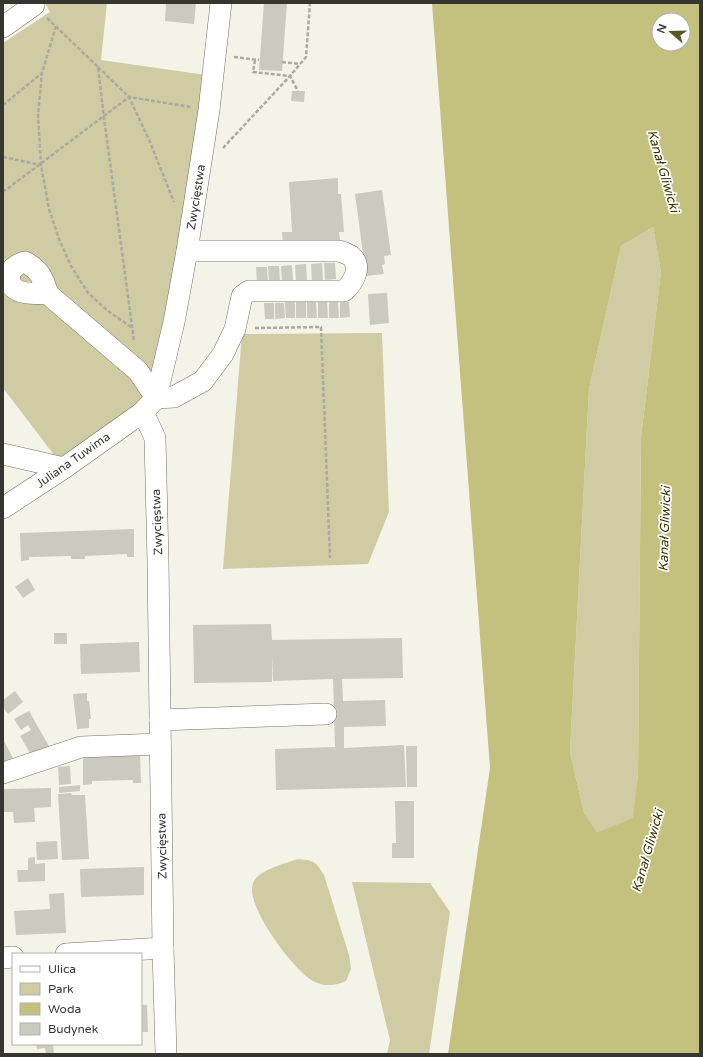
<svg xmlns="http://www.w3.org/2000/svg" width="703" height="1057" font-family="'Varela Round',sans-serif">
<rect width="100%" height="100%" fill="#f4f3e7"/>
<!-- green -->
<g fill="#cfcca3">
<path d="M45,3H107L101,60L213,76L156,398L64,468L3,388V43L50,12Z"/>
<path d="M653,227L661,272L641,437L638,775L634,818L597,832L584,813L570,752L589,389L621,246Z"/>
<path d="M382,333L389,512L368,564L223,569L242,334Z"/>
<path d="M298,859C314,860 316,862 324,875L349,955L351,969L346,981C336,986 324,987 313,981C294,971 244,905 253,883C258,870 286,863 298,859Z"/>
<path d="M352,882L430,883L450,912L429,1054H387L390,1040Z"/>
</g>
<!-- water -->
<path fill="#c4c07e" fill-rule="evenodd" d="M432,3H700V1054H448L490,768ZM659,20H683V44H659ZM653,227L661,272L641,437L638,775L633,818L597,832L584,813L570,752L589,389L621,246Z"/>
<!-- building -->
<g fill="#cbcabe">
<path d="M166,3H196L194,24L165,21Z"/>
<path d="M264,3H287L282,71L259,70Z"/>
<path d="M292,91H305L304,102L291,101Z"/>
<path d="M338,178V194H341L344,232H339L340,241L283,246L282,232H292L289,182Z"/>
<path d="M382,190L391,255L384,256L385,264L382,265L384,274L366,276L355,194Z"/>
<path d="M322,263L323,280L312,281L311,264Z"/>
<path d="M324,263H335L336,279L325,280Z"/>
<path d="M306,264L307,281L296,282L295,265Z"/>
<path d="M292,265L293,282H282L281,266Z"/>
<path d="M268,266H279L280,283H269Z"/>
<path d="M256,267H267L268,284H257Z"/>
<path d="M387,293L389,323L370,325L368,294Z"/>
<path d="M285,302H295V318H286Z"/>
<rect x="296" y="302" width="10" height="16"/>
<path d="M307,302H316L317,318H307Z"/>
<path d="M318,302H327L328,318H318Z"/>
<path d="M329,302H338L339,318H329Z"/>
<path d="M340,302H349L350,317L340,318Z"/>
<path d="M264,303H274V319H265Z"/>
<path d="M275,303H284L285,318L275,319Z"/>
<path d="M134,529V557H127V554L85,556V559H71V556L29,557V560L21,561L20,533Z"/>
<path d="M28,578L35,590L23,598L15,587Z"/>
<path d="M271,624L272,640L402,638L403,678L342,679L343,701L385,700L386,726L344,727V748L404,745L406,787L276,790L275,749L335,747L333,679L273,681L272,654V682L194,683L193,625Z"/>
<rect x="54" y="633" width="13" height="11"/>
<path d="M139,642L140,672L81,674L80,644Z"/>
<path d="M15,691L23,702L8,714L3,707V700Z"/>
<path d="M87,693V701H89L91,719H89V728L77,729L73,694Z"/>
<path d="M29,711L50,748L33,758L20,736L31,730L28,725L21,730L14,719Z"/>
<path d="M3,739L13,758L3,764Z"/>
<path d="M406,746H417V787H407Z"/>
<path d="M140,755L141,783H133V780L92,781V784L83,785V756Z"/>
<path d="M70,766L71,784L59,785L58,767Z"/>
<path d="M80,785V791L59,793V787Z"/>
<path d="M51,788V807L34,808L35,822L14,823L13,812H3V789Z"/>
<path d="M71,793L72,795H85L89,859L62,860L58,794Z"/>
<path d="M395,801H414V858H392V843H396Z"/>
<path d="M57,841L58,859L37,860L36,842Z"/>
<path d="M35,857V864L45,863V881L18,882L17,870H28V858Z"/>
<path d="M144,867V895L81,897L80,869Z"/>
<path d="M64,893L66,933L16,935L14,911L50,909L49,894Z"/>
<path d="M141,1005H147L148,1032H141Z"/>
<path d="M36,1044H53L54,1054H46L45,1048L37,1049Z"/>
</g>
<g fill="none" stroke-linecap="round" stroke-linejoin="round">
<!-- minor casing -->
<g stroke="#717065" stroke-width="22">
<g id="minor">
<path d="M3,27L34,5L33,3"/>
<path d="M48,294C39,293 21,295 14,288C7,282 9,270 16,266C18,264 22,263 25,262C40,270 43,278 48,294L138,371L156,398"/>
<path d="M156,398L174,397L203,381L223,354L235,329L242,296L249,291H344C353,283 363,267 351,256C348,254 343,252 339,251H187"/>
<path d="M143,412L155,438L158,561L163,948L166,1054"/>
<path d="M3,454L64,468"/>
<path d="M3,508L64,468L143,412L156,398L174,322L187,251L209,110L221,3"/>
<path d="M160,720L326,714"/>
<path d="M3,773L81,747L160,744"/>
<path d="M66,954L163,948"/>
<path d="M3,958L13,957"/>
</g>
</g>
<!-- path -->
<g stroke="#abaaa1" stroke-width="2.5" stroke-dasharray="4 2" stroke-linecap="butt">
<path d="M47,18L98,67L104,118L134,341"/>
<path d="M56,26L42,73L38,115L41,165L49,209L59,239L71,266L88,293L108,311L131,327"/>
<path d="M234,57L259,60"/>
<path d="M255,60L253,72L290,76L298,91"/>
<path d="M282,62L300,64"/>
<path d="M98,67L129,97L150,142L174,202"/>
<path d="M3,105L42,73"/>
<path d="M223,148L290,76L306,57L310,3"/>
<path d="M3,157L41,165"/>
<path d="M3,192L129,97L191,107"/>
<path d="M255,328L321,327L330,558"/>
</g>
<!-- minor -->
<use href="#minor" stroke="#fff" stroke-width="21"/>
</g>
<g text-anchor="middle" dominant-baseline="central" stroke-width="3.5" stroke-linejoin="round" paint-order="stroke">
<!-- street labels -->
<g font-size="12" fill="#363631" stroke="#fff">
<text transform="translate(196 197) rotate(-81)">Zwycięstwa</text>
<text transform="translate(73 460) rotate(-35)">Juliana Tuwima</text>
<text transform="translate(157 522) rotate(-92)">Zwycięstwa</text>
<text transform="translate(162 846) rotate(-91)">Zwycięstwa</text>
</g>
<!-- water labels -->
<g font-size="13" font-style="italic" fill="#393500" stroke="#fff">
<text transform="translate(663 171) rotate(74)">Kanał Gliwicki</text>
<text transform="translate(665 529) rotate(-88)">Kanał Gliwicki</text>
<text transform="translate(648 851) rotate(-74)">Kanał Gliwicki</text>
</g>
</g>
<!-- border -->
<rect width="703" height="1057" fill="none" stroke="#363631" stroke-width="8"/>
<!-- legend -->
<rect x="12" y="953" width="130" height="92" fill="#ffffff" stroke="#afafad"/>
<rect x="20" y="966" width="20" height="6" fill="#ffffff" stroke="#afafad"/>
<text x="48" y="973" font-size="12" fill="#363631">Ulica</text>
<rect x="20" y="983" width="20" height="12" fill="#cfcca3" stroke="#afafad"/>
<text x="48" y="993" font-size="12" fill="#363631">Park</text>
<rect x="20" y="1003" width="20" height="12" fill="#c4c07e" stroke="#afafad"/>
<text x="48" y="1013" font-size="12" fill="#363631">Woda</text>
<rect x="20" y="1023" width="20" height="12" fill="#cbcabe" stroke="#afafad"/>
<text x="48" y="1033" font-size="12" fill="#363631">Budynek</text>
<!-- north arrow -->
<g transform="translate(671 32) rotate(290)"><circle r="19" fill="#ffffff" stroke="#afafad"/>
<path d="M0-3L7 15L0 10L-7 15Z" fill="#5c5824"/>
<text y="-6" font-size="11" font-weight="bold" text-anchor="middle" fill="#363631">N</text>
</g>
</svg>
